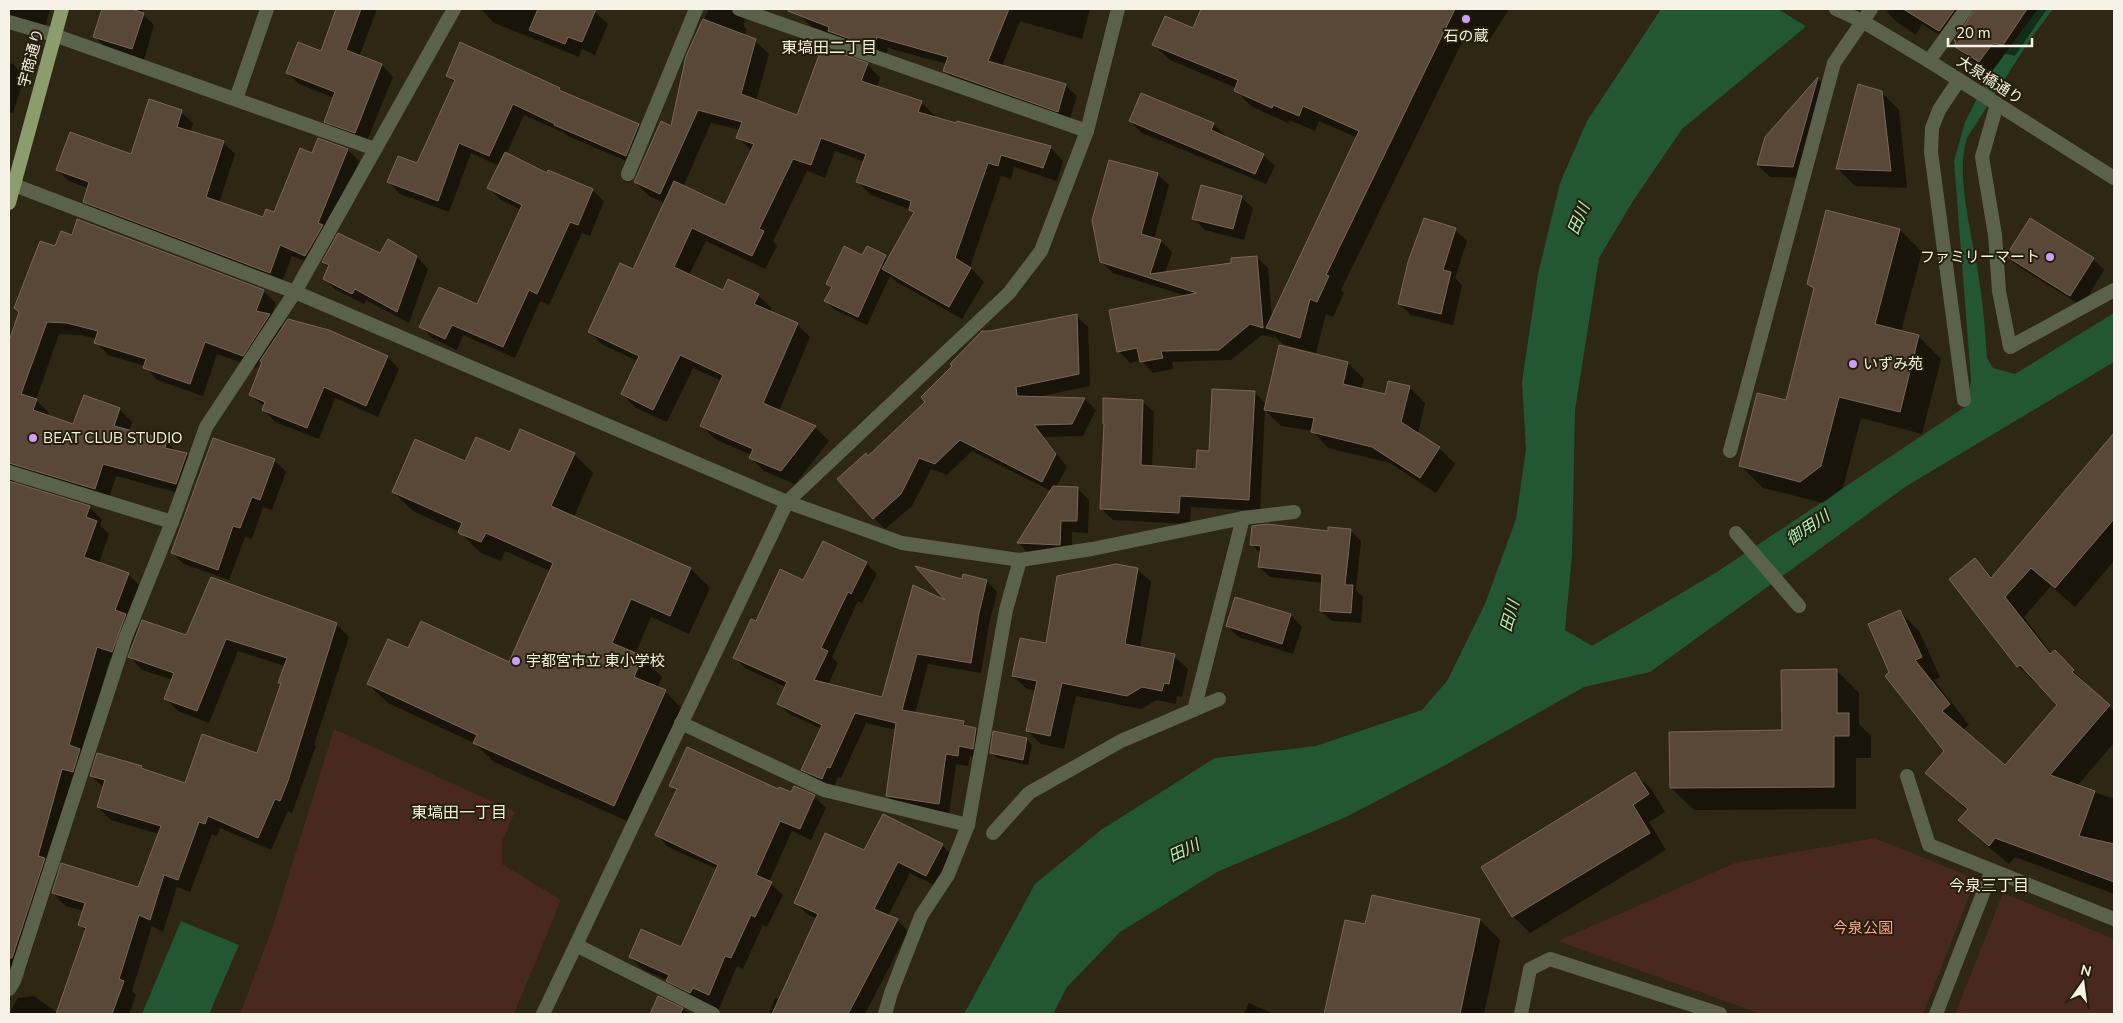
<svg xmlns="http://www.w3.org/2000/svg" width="2123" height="1023" font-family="'Nunito Sans','Noto Sans JP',sans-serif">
<rect width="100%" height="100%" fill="#2d2713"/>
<!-- green -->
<g fill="#49281f">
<path d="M334,729L515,812L502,842V864L561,900L514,1014H240L273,926Z"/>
<path d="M1875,838L1976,879L1923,1014H1761L1558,941L1735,863Z"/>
<path d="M2003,893L2114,939V1014H1955Z"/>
</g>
<!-- water -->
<g fill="#235734">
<path d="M1661,9H1819L1803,29L1682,129L1633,201L1599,258L1575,410L1572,555L1565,630L1592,646L1717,572L1965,407L1969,394L1971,379L1954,161L1965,122L1989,75L2038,9H2053L2031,38L1967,138C1954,176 1975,245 1980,286C1984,310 1985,334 1987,358L1993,368L2015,374L2114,313V362L1905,487L1650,672L1584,687L1440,768L1346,817L1217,872L1120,932L1067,987L1053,1014H964L1035,884L1101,830L1215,758L1316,746L1422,710L1447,681L1485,604L1516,519L1526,449L1522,382L1538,274L1560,183L1587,121Z"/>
<path d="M181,921L239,945L209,1014H142Z"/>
</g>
<!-- pier -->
<path fill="#2d2713" d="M1778,9H1821L1807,27Z"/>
<!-- shadow -->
<g fill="#0007" fill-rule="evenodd">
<path d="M9,9H50L44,32L9,22Z"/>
<path d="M103,9H143L142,13L154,25L144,60L106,48L95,37Z"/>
<path d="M338,9H377L359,57L382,65L393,77L366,143L337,133L326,121L334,98L299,84L287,73L322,52Z"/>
<path d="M481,9H591L608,24L595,55L582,49L579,57L494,23Z"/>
<path d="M709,9H755L744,20V26L747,30L744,36L755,41L769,54L756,101L798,116L867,64L880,78L877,87L921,102L935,116L934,118L1050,147L1063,161L1057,181L1014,167L1011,179L1001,176L970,267L984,282L962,319L897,282L890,276L867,325L835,310L826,301L832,288L827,284L863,257L867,248L889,260L915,214L909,209L871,195L858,182L865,162L835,151L825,178L807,171L773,241L777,246L765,269L706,241L689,275L723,291L758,295L772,309L770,312L797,324L810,337L779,411L815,427L829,441L795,484L764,471L750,457L751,455L715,439L702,426L722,381L693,368L667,422L636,408L622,394L638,361L603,345L590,332L633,270L665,203L649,196L635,182L671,127L687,56ZM711,123L741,130L738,137L752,152L725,206L683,187Z"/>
<path d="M802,9H1090L1082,39L1020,21L1002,66L1065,85L1077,96L1069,122L956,82L944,70L947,64L888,48L885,58L841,42L833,35L812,27L800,15Z"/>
<path d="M1203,9H1385L1417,23L1426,9H1509L1487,44L1467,32L1341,290L1344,293L1333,317L1326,314L1316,353L1283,344L1273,334L1274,338L1262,335L1231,360L1172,362L1173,369L1153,373L1141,360L1130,363L1119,351L1186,296L1113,273L1101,262L1157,174L1169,185L1154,239L1161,241L1172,252L1165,274L1233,264L1257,257L1268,268L1272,318L1358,138L1319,121L1315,131L1289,120L1288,123L1251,106L1235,90L1236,88L1170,60L1154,45L1194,29Z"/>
<path d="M1889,9H2047L2015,56L2005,54L1991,73L1967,57L1956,45L1976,11L1971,15L1951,42L1922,24L1916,35L1898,23L1887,12Z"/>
<path d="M9,63L13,64L25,76L13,113L9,112Z"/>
<path d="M447,76L560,89L564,93L639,125L650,136L638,166L568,136L564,133L524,115L506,155L548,175L592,190L604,201L590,236L582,233L549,305L540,301L515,358L463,335L457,350L432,338L421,326L478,305L521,210L500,199L489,188L499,166L471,153L449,212L400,194L389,182L418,165L455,83Z"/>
<path d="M1818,79L1829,90L1805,178L1770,177L1758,165L1766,137Z"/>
<path d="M1881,92L1899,110L1907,188L1855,186L1837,168Z"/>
<path d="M181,112L193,123L190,132L223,142L235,154L219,203L263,219L275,214L348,150L359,161L317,266L292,256L281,284L96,213L84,202L89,189L69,181L57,170L131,156Z"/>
<path d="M1130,121L1213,124L1225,135L1224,137L1263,155L1275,166L1266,184L1142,133Z"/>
<path d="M1241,197L1253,208L1244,240L1205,230L1194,218Z"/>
<path d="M1455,230L1467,241L1455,278L1462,285L1453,325L1411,315L1399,304Z"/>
<path d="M1900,230L1922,252L1901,332L1918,336L1941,359L1922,434L1861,418L1843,488L1823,503L1763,488L1740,465L1787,402L1815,290L1808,283Z"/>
<path d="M388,241L417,257L428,269L409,323L366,300L364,304L336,290L324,279L329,268L323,262L381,254Z"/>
<path d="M56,247L263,291L276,303L271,317L283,329L329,331L388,357L399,369L378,417L335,398L319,439L275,422L264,410L265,407L250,395L263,363L260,360L256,368L217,354L203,396L157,380L145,366L108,355L96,342V339L81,335L59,334L36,400L49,413L48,417L74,426L119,409L132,422L129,432L166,441L177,452L187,455L199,467L189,496L116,476L108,501L20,476L13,482V484L89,507L102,520L100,525L109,534L99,563L128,574L141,587L129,619L138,628L124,663L110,658L83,753L92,762L85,784L75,781L51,866L57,872L25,971L9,966V720L15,698L9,696V348L20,312Z"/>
<path d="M2007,256L2093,259L2104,270L2082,306L2019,267Z"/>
<path d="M1077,316L1088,327L1090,386L1037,397L1085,399L1096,410L1083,436L1044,437L1067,467L1056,487L1077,488L1089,500L1088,533L1072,532V556L1029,554L1018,542L1051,491L972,451L947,475L931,469L912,506L885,529L874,518L868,458L927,402L954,366L951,364L985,329L989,333Z"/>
<path d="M1348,363L1364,379L1361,390L1386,395L1409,387L1425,403L1418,434L1439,448L1455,464L1436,493L1390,463L1328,448L1313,431L1281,426L1265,410L1260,511L1191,507L1190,524L1113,520L1101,508L1142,401L1154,412L1152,467L1198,471L1254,392L1267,405Z"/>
<path d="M2114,435V561L2075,607L2051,586L2024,617L2052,654L2055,651L2092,691L2114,711V743L2077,786L2114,799V894L2015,857L2009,864L1979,839L1960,820L1968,811L1927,773L1945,751L1891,672L1900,612L1919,631L1940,677L1934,680L1969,725L1962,730L2005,767L2059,705L2039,685L2038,686L2018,666L1950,579L1975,560L1993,577Z"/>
<path d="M511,454H574L593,473L574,517L691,569L710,588L689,634L651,617L635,654L642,657L662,677L657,688L665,691L684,711L634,824L494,762L474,743L388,703L368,684L409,650L510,663L550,571L505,551L501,561L481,553L459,532L413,511L393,492L466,463Z"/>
<path d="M274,460L286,472L272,510L263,507L252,539L245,537L229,580L184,564L172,553Z"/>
<path d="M1350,530L1361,541L1356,590L1363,597L1361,623L1332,621L1321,611L1323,583L1270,577L1259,567L1261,554L1251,544Z"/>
<path d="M866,563L877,574L862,603L858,601L832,657L838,663L828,685L883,699L950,604L964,576L987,581L997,592L989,624L981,673L928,664L915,714L963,722L968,727L976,729L986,740L983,759L970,756L968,766L956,764L949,814L898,806L887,796L896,730L866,723L841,778L838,777L833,789L814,780L803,769L822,729L789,714L778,703L786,687L745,668L734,657L756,623L804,581Z"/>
<path d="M1137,569L1151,582L1140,648L1174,656L1188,669L1182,697L1177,696L1176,704L1157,700L1141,709L1076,696L1064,749L1041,744L1027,731L1036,691L1027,689L1013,676L1047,644Z"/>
<path d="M212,578L337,625L349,637L314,745L316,746L292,813L288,811L271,850L220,828L217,836L212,834L190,892L177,887L163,932L152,926L132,991L136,995L129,1014H9L18,998L34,996L58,1013L86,932L79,925L84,911L66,906L53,893L139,889L159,834L111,820L98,807L104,788L91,776L141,767L144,770L186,784L258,755L282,684L280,682L285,666L238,651L209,723L178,711L166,699L173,680L142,670L130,657L187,637Z"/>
<path d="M1236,599L1291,615L1302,627L1293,654L1239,637L1227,626Z"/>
<path d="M1836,670L1859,693V724L1871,736V758H1856V809L1694,810L1671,788L1783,731Z"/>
<path d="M1026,739L1032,745L1028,765L997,758L991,752Z"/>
<path d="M1635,773L1652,790L1665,812L1649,822L1666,850L1530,933L1513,916Z"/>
<path d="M671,785L778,791L814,796L826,808L811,840L792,831L769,882L783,895L767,927L763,925L743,969L737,966L718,1011L679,992L667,980L642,969L630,957L682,948L717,869L668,847L657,835L677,792Z"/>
<path d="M942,845L954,857L938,887L910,873L888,916L897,920L908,931L865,1014H769L775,998L780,1000L817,919L807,914L795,902L865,852Z"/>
<path d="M1480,920L1500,940L1484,1014H1325L1346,921L1366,926Z"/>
<path d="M659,998L691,1014H651Z"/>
<path d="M1249,1003L1274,1014H1244Z"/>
</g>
<!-- building -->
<g fill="#594738" stroke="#7a6757">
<path d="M102,9H131L144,13L132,49L93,37Z"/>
<path d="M336,9H361L346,50L382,64L355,133L324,122L335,92L286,73L298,42L321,51Z"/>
<path d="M538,9H596L582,42L568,37L565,44L529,30Z"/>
<path d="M788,9H1009L988,61L1066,84L1058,112L943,71L948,57L877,37L873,47L828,31L829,27L788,11Z"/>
<path d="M1201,9H1455L1326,275L1329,276L1317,302L1310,299L1300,338L1266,328L1359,131L1303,106L1299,116L1273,105L1272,108L1234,91L1238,80L1152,45L1165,16L1193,28Z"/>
<path d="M1903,9H1955L1939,31Z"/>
<path d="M1975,9H2027L2003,45L1993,43L1979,62L1954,46L1956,42L1954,41Z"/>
<path d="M703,19L756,39L741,94L797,115L822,47L868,63L861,81L922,101L918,112L956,123L957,121L1051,146L1043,168L1001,155L998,166L988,163L955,258L971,268L949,307L882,269L914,212L909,210L911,201L856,182L866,154L821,138L811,165L793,159L759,229L764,231L752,256L692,228L674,267L723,290L728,279L759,294L754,304L798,323L763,403L816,426L781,471L749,458L753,449L700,426L723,375L680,355L653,410L621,394L639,356L588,332L620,263L633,269L674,181L725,205L754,144L736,138L742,122L698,110L660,194L634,182L661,121L671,126L686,56Z"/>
<path d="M460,42L560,88L559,90L639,124L626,156L554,125L555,124L513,104L489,156L459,143L438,201L387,182L398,156L417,163L455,80L446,76Z"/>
<path d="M1818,77L1793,167L1757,165L1765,137Z"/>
<path d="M1858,84L1882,91L1891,171L1836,169Z"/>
<path d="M1141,93L1214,123L1211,130L1264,154L1255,174L1129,121Z"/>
<path d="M149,99L182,110L177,127L224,141L206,197L263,217L266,209L274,212L300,148L312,153L318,138L348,149L318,223L323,225L305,256L280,245L270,273L83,202L89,182L56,170L70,132L131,154Z"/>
<path d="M505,152L547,173L548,170L593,189L578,225L570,222L537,294L529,290L503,347L452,325L445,339L419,327L439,287L477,304L522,205L487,188Z"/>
<path d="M1109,160L1158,173L1141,234L1161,240L1150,274L1231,263V258L1257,256L1263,328L1250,324L1219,350L1161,351L1163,358L1140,362L1137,348L1117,352L1109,310L1197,293L1100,262L1092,220Z"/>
<path d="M1201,185L1242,196L1233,229L1192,219Z"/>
<path d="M1826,210L1900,229L1875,324L1919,335L1900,412L1839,397L1821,466L1800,482L1739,466L1757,393L1786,400L1814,288L1807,284Z"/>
<path d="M1424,218L1456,228L1443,270L1451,272L1441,314L1398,304L1408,262Z"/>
<path d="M2030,218L2094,258L2070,296L2006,256Z"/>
<path d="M77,219L264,290L256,311L270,314L243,356L205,342L190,384L143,368L146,359L94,343L98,331L67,323L47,322L21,394L37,399L33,410L73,424L84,395L120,408L114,426L167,440L165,448L187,453L176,484L103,464L95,489L9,463V341L19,312L14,308L40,241L55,246L61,231L72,235Z"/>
<path d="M338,233L380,253L388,239L417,256L397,312L355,289L352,294L323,279L329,265L322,262Z"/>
<path d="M844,246L862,255L867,246L886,255L858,317L824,301L832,287L826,284Z"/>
<path d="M1077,314L1079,374L1016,387L1017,396L1085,398L1072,424L1034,425L1056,454L1042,482L960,440L935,464L919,458L901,494L873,519L837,479L866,453L868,456L925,402L921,397L952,366L950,364L982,331H990Z"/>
<path d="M288,319L329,330L388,356L366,406L324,387L307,428L262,410L265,402L249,395L262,362L260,361Z"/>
<path d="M1279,345L1348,362L1343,384L1385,394L1388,381L1410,386L1401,422L1440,447L1420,478L1372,447L1311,432L1314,418L1264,410Z"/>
<path d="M1212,389L1255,391L1249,500L1180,496L1179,513L1100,509L1104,424H1103V398L1143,400L1141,465L1196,469L1197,450L1209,451Z"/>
<path d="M520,429L575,453L551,506L691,568L670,616L631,599L612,643L643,656L634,677L666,690L614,806L473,743L477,735L367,684L388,639L408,648L421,621L509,662L553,563L486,533L481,542L460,534L458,532L462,523L392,492L415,439L465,461L476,437L510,452Z"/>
<path d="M2114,433V519L2055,588L2031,568L2005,597L2050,654L2055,650L2074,670L2072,672L2110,705L2050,775L2095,791L2079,836L2114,844V882L1995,838L1989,846L1958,820L1968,809L1925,773L1944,751L1885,676L1889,672L1868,624L1900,610L1922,657L1915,660L1950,704L1942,711L2005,765L2057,705L2020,665L2017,667L1949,579L1975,558L1991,578Z"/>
<path d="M213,438L275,459L260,500L252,497L240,528L233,526L218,570L171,553Z"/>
<path d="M9,481L90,506L86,517L97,521L84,557L129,573L115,610L126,614L112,652L97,647L69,745L80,749L73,772L62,769L38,856L45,858L12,958H9Z"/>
<path d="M1053,486L1078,487L1077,521H1061L1060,545L1017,543Z"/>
<path d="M1267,524L1328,531V527L1351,529L1345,585H1353L1351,613L1320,611L1322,574L1258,567L1261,546L1250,545L1252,526Z"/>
<path d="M823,541L867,562L851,594L848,592L821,648L828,651L814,680L882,697L913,585L945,600L915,566L962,579L963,574L987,580L979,613L971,663L917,654L902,710L964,721L963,725L976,728L973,749L959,746L958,756L946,754L939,804L886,796L896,723L855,713L830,768L827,767L822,779L801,770L822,725L777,704L787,682L733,658L751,619L756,621L780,569L803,580Z"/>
<path d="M1116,564L1138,568L1125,644L1175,654L1169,684L1164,683L1162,691L1142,687L1127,696L1062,683L1050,736L1026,731L1037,681L1012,676L1020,638L1046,643L1057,576Z"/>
<path d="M211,577L337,623L288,781L280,801L275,799L258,838L208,816L205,824L199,822L178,880L164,875L150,920L139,915L119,979L124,981L112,1014H56L86,928L78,925L85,903L52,893L61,863L138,887L161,826L97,807L105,780L90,776L97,753L142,766L141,768L185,783L202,734L257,753L281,683H278L287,658L226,639L197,711L164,699L174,673L128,657L142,620L186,635Z"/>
<path d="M1235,597L1291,614L1282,644L1226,626Z"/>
<path d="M1837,669V713H1849V736H1834V787L1670,788L1669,732L1782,730L1781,670Z"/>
<path d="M993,731L1027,738L1023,760L990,753Z"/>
<path d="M687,747L778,789L779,787L791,792L794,786L815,795L800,829L780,821L756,875L772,882L755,917L751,915L731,958L725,956L709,995L693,988L690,993L666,981L669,975L629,957L641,929L681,947L718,865L655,835L677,789L669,786Z"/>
<path d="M1635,772L1649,794L1633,805L1650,833L1512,917L1481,867Z"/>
<path d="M883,814L943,844L926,876L898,862L874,909L898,919L848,1014H772L818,914L794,903L825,833L864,850Z"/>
<path d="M1372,895L1480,919L1460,1014H1324L1345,920L1365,924Z"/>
<path d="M658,996L683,1008L680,1014H650Z"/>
</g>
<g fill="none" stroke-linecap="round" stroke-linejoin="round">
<!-- minor -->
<g stroke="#5b624c" stroke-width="14">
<path d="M739,9L1087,131"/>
<path d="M9,22L54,35L375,149"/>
<path d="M1929,61L1966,9"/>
<path d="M1959,80L1939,110L1932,128L1931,152L1964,400"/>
<path d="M236,99L267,9"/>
<path d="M1997,104L1982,157L1995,235L1999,291L2010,347L2114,290"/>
<path d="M628,174L696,9"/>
<path d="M14,185L295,292L787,502L902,543L1020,560L1092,549L1243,518L1294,512"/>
<path d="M1730,451L1834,63L1871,9"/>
<path d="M9,472L172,522"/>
<path d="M1736,533L1799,606"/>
<path d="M1194,710L1243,518"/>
<path d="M681,723L824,790L968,825"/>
<path d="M1907,776L1929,845L2114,919"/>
<path d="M993,833L1029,793L1121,741L1219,699"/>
<path d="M576,945L713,1014"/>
<path d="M9,989L14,981L125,639L172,522L206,427L295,292L454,9"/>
<path d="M543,1014L787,502L1009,293L1041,251L1087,131L1118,9"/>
<path d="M885,1014L891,993L921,916L948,875L968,825L1006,610L1020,560"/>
<path d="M1521,1014L1530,969L1550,959L1720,1014"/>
<path d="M1936,1014L1992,870"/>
</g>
<!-- tertiary -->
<path stroke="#5b624c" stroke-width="14" d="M1836,9L1862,21L1929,61L2114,178"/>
<!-- primary -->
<path stroke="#8d9c6d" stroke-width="14" d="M9,203L62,9"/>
</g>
<!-- markers -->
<g fill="#cf9dff" stroke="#241e0a" stroke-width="2">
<circle cx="1466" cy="19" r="5"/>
<circle cx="2050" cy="257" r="5"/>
<circle cx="1853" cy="364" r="5"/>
<circle cx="33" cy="438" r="5"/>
<circle cx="516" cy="661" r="5"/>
</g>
<g text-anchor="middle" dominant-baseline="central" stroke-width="4" stroke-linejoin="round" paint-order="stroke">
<!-- poi labels -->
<g font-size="15" fill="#f6f2e6" stroke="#241e0a" text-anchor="start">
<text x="1466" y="36" text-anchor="middle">石の蔵</text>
<text x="2040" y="257" text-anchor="end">ファミリーマート</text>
<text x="1863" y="364">いずみ苑</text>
<text x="43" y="438">BEAT CLUB STUDIO</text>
<text x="526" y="661">宇都宮市立 東小学校</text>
</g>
<!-- street labels -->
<g font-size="15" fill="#f6f2e6" stroke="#241e0a">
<text transform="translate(31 58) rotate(-75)">宇商通り</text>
<text transform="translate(1990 80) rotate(33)">大泉橋通り</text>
</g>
<!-- park labels -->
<g font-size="15" fill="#fca48e" stroke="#241e0a">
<text x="1863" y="928">今泉公園</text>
</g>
<!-- neighbourhood labels -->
<g font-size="16" fill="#f6f2e6" stroke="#241e0a">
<text x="829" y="48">東塙田二丁目</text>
<text x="459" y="813">東塙田一丁目</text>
<text x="1989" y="886">今泉三丁目</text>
</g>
<!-- water labels -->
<g font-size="16" font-style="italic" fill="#a8f6bd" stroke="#241e0a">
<text transform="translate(1579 219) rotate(-67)">田川</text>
<text transform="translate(1808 528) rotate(-34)">御用川</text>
<text transform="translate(1510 616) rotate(-74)">田川</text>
<text transform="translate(1184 851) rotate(-25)">田川</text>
</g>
</g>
<!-- border -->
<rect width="2123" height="1023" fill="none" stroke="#f6f2e6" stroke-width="20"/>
<!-- north arrow -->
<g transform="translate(2083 983) rotate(14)" stroke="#241e0a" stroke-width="4" paint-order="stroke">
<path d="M0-4L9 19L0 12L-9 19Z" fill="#f6f2e6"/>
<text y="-8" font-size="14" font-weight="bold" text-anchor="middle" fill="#f6f2e6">N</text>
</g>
<!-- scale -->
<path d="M1948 38v8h84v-8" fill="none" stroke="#f6f2e6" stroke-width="2.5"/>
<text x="1956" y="38" font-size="15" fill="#f6f2e6" stroke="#241e0a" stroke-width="4" paint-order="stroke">20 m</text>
</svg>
